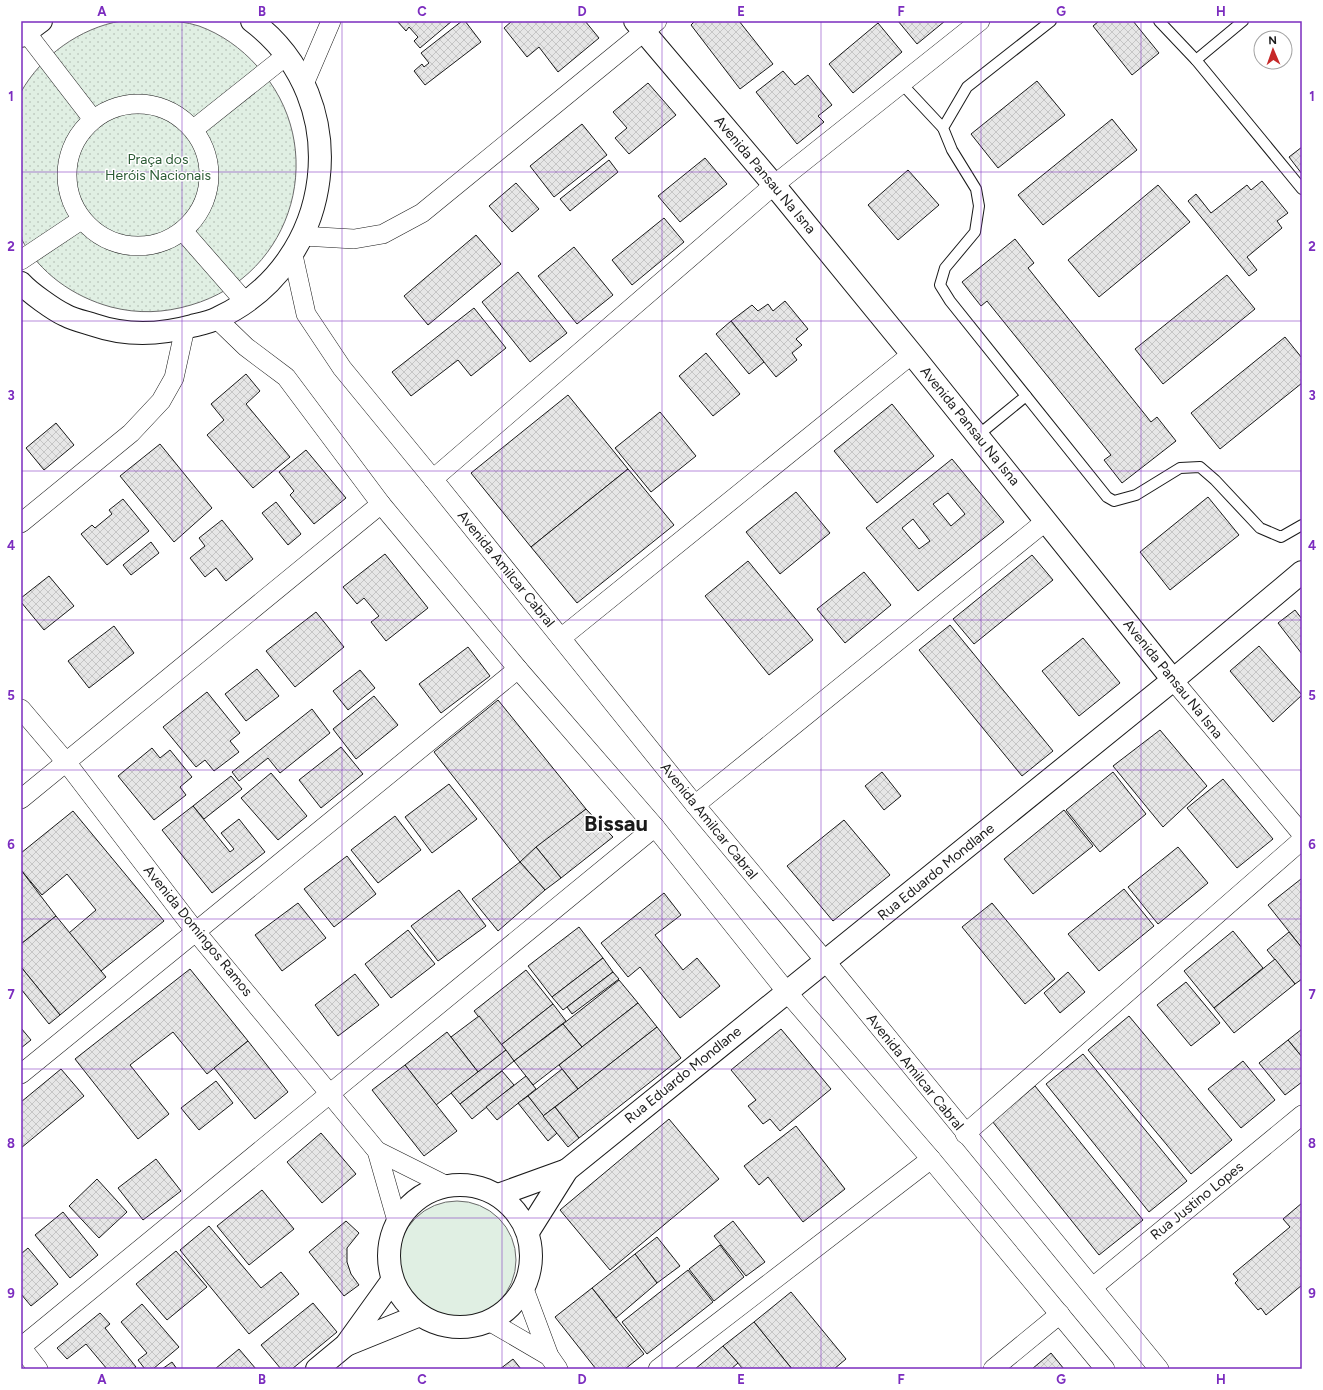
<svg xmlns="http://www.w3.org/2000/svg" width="1323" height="1390" font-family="Figtree,sans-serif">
<defs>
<pattern id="park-dots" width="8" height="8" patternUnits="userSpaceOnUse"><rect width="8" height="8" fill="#e0efe3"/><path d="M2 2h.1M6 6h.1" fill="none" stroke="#c0ccc2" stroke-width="1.8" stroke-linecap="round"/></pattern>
<pattern id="building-cross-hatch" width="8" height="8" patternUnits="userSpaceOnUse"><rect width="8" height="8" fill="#e6e6e6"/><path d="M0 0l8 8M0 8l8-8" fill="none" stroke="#c5c5c5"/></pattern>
</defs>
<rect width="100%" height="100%" fill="#fff"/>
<!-- park -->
<path fill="url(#park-dots)" stroke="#6a6a6a" d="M121,21C147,21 174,18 199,26C221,34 241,48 257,66C331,146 295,275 191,305C164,313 138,314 111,307C74,297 39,273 21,238V92C41,56 80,28 121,21Z"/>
<!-- garden -->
<circle fill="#e0efe3" stroke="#6a6a6a" cx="457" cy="1260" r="59"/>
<!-- building -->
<g fill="url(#building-cross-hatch)" stroke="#1a1a1a" fill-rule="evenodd">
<path d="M397,21H452L420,48L414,41L418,37L409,27L406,31Z"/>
<path d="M462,21H465L481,42L425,85L414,71L422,64L424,67L429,63L421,53Z"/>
<path d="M512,21H585L599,38L558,72L539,47L527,57L504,28Z"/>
<path d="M695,21H739L773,64L740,89L691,25Z"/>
<path d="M898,21H945L917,44Z"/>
<path d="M1099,21H1133L1159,53L1132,75L1093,26Z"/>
<path d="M878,23L902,52L853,93L829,64Z"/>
<path d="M783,71L795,85L808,75L832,105L818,116L824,122L797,144L756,92Z"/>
<path d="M1037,81L1065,115L998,168L971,134Z"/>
<path d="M648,83L676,115L629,154L615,138L627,128L613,112Z"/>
<path d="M1112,119L1137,150L1043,225L1018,195Z"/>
<path d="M582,124L607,155L554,197L530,166Z"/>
<path d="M1302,147V174L1289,157Z"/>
<path d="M705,158L727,184L680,222L658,196Z"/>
<path d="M609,160L618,172L570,211L560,199Z"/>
<path d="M908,170L939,205L898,240L868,205Z"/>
<path d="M1262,181L1288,213L1277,221L1282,228L1247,257L1257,270L1249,276L1188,201L1196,194L1211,213L1247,185L1251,190Z"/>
<path d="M516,183L539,209L512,232L489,206Z"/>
<path d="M1158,185L1190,222L1099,297L1068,260Z"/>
<path d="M664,218L684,242L632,285L612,260Z"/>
<path d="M476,235L501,264L428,325L404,296Z"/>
<path d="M1015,239L1034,263L1028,268L1151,422L1157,417L1176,441L1122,483L1104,460L1111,455L987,301L981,306L962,282Z"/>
<path d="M574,247L613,295L577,324L538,276Z"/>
<path d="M518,272L567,333L530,362L482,302Z"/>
<path d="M1227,275L1255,309L1163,384L1135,349Z"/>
<path d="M785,301L808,329L796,339L802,345L792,353L797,360L776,377L731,321L752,305L758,311L768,304L773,311Z"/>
<path d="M474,308L506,348L471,376L458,360L411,396L392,372Z"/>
<path d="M731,321L764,362L749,374L716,334Z"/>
<path d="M1285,337L1302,358V383L1220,449L1191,413Z"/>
<path d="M706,353L740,394L713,416L679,376Z"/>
<path d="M246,374L260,391L246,404L290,457L253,488L207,435L224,420L211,404Z"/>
<path d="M568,395L628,469L531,547L471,473Z"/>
<path d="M892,404L934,456L877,503L834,451Z"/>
<path d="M660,412L696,456L651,492L615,448Z"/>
<path d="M56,423L74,445L44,470L26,448Z"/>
<path d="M160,444L212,508L174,542L120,476Z"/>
<path d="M306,450L346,498L314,524L290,495L294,491L279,472Z"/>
<path d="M952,459L1004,522L918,591L866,528ZM948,493L965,514L951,526L933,504ZM913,519L930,541L919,549L902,528Z"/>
<path d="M628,469L674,525L577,603L531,547Z"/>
<path d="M796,492L830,533L780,574L746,532Z"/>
<path d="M1208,497L1239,535L1170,590L1140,552Z"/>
<path d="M123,499L149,531L107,565L81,534L92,525L95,528L112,514L109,510Z"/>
<path d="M276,502L301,534L288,545L262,513Z"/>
<path d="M222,520L253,559L226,581L216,568L205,577L190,558L205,546L199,538Z"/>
<path d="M151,542L159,553L131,575L123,565Z"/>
<path d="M385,554L428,608L386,641L371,622L379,616L364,598L357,604L343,587Z"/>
<path d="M1032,555L1053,580L974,644L953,619Z"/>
<path d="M748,561L813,640L769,675L705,596Z"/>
<path d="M864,572L891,605L845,643L817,609Z"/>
<path d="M49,576L74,606L44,630L21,602V598Z"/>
<path d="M1295,610L1302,619V654L1278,623Z"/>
<path d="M316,612L344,647L295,687L266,651Z"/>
<path d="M950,625L1053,751L1022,776L919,650Z"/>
<path d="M114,626L134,653L89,688L68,661Z"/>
<path d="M1083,638L1120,683L1079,716L1042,671Z"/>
<path d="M1259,646L1302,695L1273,722L1230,671Z"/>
<path d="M468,647L490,676L441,713L419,684Z"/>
<path d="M257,669L279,696L246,721L225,694Z"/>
<path d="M360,670L375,688L348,710L333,691Z"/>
<path d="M207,692L240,733L230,741L239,752L214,771L205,760L196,767L163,727Z"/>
<path d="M374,696L398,725L356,759L333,729Z"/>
<path d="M498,700L586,809L520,862L434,752Z"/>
<path d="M312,709L330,733L280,773L268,758L239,781L232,772Z"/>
<path d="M1160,730L1207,786L1163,827L1113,766Z"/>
<path d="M341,747L363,774L321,808L299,780Z"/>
<path d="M152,748L160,758L170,750L192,777L180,787L186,795L154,820L118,776Z"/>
<path d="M882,772L901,796L884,810L865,786Z"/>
<path d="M1113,772L1146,814L1100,852L1066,810Z"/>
<path d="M271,773L307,816L278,840L241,798Z"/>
<path d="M231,776L242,789L204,819L193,806Z"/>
<path d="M1223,779L1273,839L1237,868L1187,808Z"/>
<path d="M449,784L477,819L432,853L405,817Z"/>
<path d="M193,806L230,852L234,849L221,833L239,819L265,852L212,893L162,830Z"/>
<path d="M586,809L613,837L561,878L536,847Z"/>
<path d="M1064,810L1093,846L1033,894L1004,859Z"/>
<path d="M73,811L164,921L101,971L69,933L96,910L67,874L42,895L21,870V853Z"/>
<path d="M395,816L421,850L378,883L351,850Z"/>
<path d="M844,820L890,875L833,921L787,866Z"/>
<path d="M536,847L561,878L545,890L520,862Z"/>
<path d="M1178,847L1208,883L1158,924L1128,887Z"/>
<path d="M347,856L376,894L334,927L304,889Z"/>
<path d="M520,862L545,890L498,931L472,899Z"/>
<path d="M21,870L56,916L21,944Z"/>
<path d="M1301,879L1302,880V948L1268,905Z"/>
<path d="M1124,889L1154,926L1099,971L1068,934Z"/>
<path d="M459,890L486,926L438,961L411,926Z"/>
<path d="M664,893L681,915L655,935L683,970L697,958L720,986L680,1018L640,967L628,977L601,943Z"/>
<path d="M298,903L326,938L282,971L255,935Z"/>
<path d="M992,903L1055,979L1025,1004L962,927Z"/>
<path d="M56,916L106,977L60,1015L21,967V944Z"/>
<path d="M579,927L603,958L552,997L528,966Z"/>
<path d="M408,930L435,964L391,998L365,964Z"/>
<path d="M1233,931L1263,968L1214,1008L1184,971Z"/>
<path d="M1289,932L1302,948V979L1295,984L1267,950Z"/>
<path d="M603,958L613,972L563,1010L552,997Z"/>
<path d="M1275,959L1295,984L1234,1033L1214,1008Z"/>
<path d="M21,967L60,1015L49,1024L21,989Z"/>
<path d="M190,969L248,1041L207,1074L173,1032L130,1065L169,1114L138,1139L75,1059Z"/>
<path d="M526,970L553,1004L501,1045L474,1011Z"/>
<path d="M613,972L619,979L572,1014L567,1007Z"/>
<path d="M1068,972L1085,992L1060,1013L1044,993Z"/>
<path d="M355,974L379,1005L338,1036L315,1005Z"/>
<path d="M619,980L638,1003L582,1047L563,1024Z"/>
<path d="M1186,982L1220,1023L1191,1046L1157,1005Z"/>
<path d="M638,1003L657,1027L578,1089L559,1065Z"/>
<path d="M553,1004L566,1021L514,1061L501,1045Z"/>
<path d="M479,1016L506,1050L478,1072L451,1037Z"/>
<path d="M1129,1016L1232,1140L1191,1174L1088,1050Z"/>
<path d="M563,1024L582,1047L533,1085L514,1061Z"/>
<path d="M657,1027L681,1058L579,1138L555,1107Z"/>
<path d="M21,1028L31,1040L21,1048Z"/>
<path d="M781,1029L831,1089L780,1131L770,1119L763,1124L748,1106L756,1100L731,1070Z"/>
<path d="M1302,1029V1057L1288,1040Z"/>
<path d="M447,1032L478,1072L436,1105L405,1065Z"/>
<path d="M1288,1040L1302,1057V1082L1285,1095L1259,1063Z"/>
<path d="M248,1041L288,1092L255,1119L214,1068Z"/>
<path d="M506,1050L514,1061L460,1104L451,1093Z"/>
<path d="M1083,1054L1187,1181L1149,1212L1046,1084Z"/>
<path d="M1243,1061L1275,1100L1241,1128L1208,1089Z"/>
<path d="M405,1065L457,1131L424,1156L372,1090Z"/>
<path d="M61,1069L84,1096L21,1148V1102Z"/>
<path d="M562,1069L578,1089L543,1116L528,1096Z"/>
<path d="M502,1071L514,1085L472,1119L460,1104Z"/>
<path d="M526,1076L536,1089L497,1120L486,1107Z"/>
<path d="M216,1081L233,1103L199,1130L181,1108Z"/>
<path d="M1035,1086L1143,1220L1099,1255L992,1121Z"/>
<path d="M528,1096L557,1133L548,1141L518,1103Z"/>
<path d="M555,1107L579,1138L568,1147L543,1116Z"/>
<path d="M669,1119L719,1179L610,1270L560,1210Z"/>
<path d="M796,1126L845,1189L803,1222L768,1177L759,1185L744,1166Z"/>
<path d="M321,1133L356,1174L322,1203L287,1162Z"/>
<path d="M156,1159L181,1191L143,1220L118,1188Z"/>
<path d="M97,1179L127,1212L99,1238L69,1206Z"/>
<path d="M262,1190L294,1229L249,1265L217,1226Z"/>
<path d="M1302,1203V1285L1266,1315L1261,1308L1258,1310L1235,1283L1238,1280L1233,1274L1290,1227L1283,1219Z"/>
<path d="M63,1212L98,1255L70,1278L35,1235Z"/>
<path d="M346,1221L359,1233L347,1248V1262L351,1274L359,1285L344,1296L309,1252Z"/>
<path d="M733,1221L765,1262L746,1276L714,1236Z"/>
<path d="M209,1226L261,1288L281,1272L299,1294L249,1334L180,1250Z"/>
<path d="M657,1237L680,1266L657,1283L635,1254Z"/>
<path d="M720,1245L744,1277L714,1301L689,1269Z"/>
<path d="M28,1248L58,1284L31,1306L21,1294V1254Z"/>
<path d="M176,1251L207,1287L167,1320L136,1284Z"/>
<path d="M635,1254L657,1283L616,1318L592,1288Z"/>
<path d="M688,1270L713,1302L647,1354L622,1322Z"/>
<path d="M592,1288L644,1354L625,1369H596L555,1317Z"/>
<path d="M791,1292L846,1359L834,1369H792L754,1322Z"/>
<path d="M313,1303L337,1332L292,1369H281L261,1345Z"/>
<path d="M142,1304L179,1347L153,1369H145L138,1360L147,1353L121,1322Z"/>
<path d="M100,1313L110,1324L105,1328L136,1367L133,1369H107L86,1344L67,1359L57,1348Z"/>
<path d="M754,1322L792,1369H743L723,1346Z"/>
<path d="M723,1346L738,1363L731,1369H695Z"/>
<path d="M239,1349L256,1369H215Z"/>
<path d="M1051,1353L1064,1369H1032Z"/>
<path d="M513,1359L521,1369H500Z"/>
<path d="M172,1362L177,1369H162Z"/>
</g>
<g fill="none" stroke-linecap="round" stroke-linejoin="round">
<!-- lane casing -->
<g stroke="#1a1a1a" stroke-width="12">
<g id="lane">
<path d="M1051,21L967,87L943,128L952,150L976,189L979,206L975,232L945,268L940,285L950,301L1107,497L1114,501L1136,495L1180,468L1200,467L1215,480L1260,528L1281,537L1302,525"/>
<path d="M1159,21L1196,60L1302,189"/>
<path d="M1196,60L1243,21"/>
<path d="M901,83L943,128"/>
<path d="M977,436L1026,396"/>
</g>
</g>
<!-- street casing -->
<g stroke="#1a1a1a" stroke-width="20">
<g id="street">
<path d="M25,31L92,118"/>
<path d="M304,84L331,21"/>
<circle cx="138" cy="175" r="71"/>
<path d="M194,129L287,55"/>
<path d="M183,231L246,303"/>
<path d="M302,236L354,239L383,234L422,213L657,21"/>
<path d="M293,255L306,314L342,368L433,479L695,805L826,962L1159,1369"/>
<path d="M21,260L81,220"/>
<path d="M217,319L246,347L286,377L381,504L518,669L655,827L786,991L931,1159L1105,1369"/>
<path d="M433,479L774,185L980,21"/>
<path d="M21,523L131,433L161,401L174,378L185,328"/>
<path d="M561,638L912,354"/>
<path d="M1173,680L1302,834"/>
<path d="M21,709L66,762L196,932L377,1151L397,1221"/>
<path d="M21,799L381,504"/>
<path d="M695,805L1046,521"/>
<path d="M21,1074L518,669"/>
<path d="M965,1134L1302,840"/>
<path d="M377,1151L447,1186"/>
<path d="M1093,1287L1302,1115"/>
<path d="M524,1289L549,1356L558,1369"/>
<path d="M489,1321L549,1356"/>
<path d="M38,1369L21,1347L655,827"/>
<path d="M658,1369L931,1159"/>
<path d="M993,1369L1060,1314"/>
</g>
</g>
<!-- secondary casing -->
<g stroke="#1a1a1a" stroke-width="24">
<g id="secondary">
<path d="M635,21L774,185L912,354L1173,680"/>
<path d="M21,36L41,21"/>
<path d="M21,283C29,292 54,310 65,315C74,320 85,322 94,325C126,336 159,335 192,326C200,324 210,322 218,318C336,264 357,100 252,21"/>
<circle cx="460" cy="1256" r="71"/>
<path d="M498,1195L567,1170"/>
<path d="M528,1232L567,1170L1173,680L1302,572"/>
<path d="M346,1345L420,1315"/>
<path d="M317,1369L346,1345L392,1281"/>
</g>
</g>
<!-- lane -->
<use href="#lane" stroke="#fff" stroke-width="10"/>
<!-- street -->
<use href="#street" stroke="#fff" stroke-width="19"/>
<!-- secondary -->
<use href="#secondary" stroke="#fff" stroke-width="22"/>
</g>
<!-- grid -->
<path fill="none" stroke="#7b2cbf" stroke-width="1" stroke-opacity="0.55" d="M182,21V1369M342,21V1369M502,21V1369M662,21V1369M821,21V1369M981,21V1369M1141,21V1369M21,172H1302M21,321H1302M21,471H1302M21,620H1302M21,770H1302M21,919H1302M21,1069H1302M21,1218H1302"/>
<g text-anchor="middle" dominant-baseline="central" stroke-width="3" stroke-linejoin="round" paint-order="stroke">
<!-- park labels -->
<g font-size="14" fill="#2b5a34" stroke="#fff">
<text x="158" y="159">Praça dos<tspan x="158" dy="16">Heróis Nacionais</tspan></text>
</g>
<!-- street labels -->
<g font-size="14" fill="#1a1a1a" stroke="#fff">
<text transform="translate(765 175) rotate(50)">Avenida Pansau Na Isna</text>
<text transform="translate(970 426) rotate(51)">Avenida Pansau Na Isna</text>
<text transform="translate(506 569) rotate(51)">Avenida Amilcar Cabral</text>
<text transform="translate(1173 679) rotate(51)">Avenida Pansau Na Isna</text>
<text transform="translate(709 821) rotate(51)">Avenida Amilcar Cabral</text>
<text transform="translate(936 872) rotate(-39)">Rua Eduardo Mondlane</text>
<text transform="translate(198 931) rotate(51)">Avenida Domingos Ramos</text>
<text transform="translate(915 1072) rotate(51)">Avenida Amilcar Cabral</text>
<text transform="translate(683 1075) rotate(-39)">Rua Eduardo Mondlane</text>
<text transform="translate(1197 1201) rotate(-39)">Rua Justino Lopes</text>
</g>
<!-- town labels -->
<g font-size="22" font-weight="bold" fill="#1a1a1a" stroke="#fff">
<text x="616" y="823">Bissau</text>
</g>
</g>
<!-- border -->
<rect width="1323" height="1390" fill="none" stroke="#ffffff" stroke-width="44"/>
<!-- north arrow -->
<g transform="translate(1273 50) rotate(358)"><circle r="19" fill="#ffffff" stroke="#a3a3a3"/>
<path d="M0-3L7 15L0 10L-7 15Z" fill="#c62828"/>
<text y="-6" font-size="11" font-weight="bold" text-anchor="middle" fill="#1a1a1a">N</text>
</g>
<rect x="22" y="22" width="1279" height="1346" fill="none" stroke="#7b2cbf" stroke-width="1.5"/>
<g font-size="13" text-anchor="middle" font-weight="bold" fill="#7b2cbf">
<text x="102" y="16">A</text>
<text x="262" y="16">B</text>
<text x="422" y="16">C</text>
<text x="582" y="16">D</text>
<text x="741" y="16">E</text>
<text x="901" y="16">F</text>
<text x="1061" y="16">G</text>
<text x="1221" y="16">H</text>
<text x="11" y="101">1</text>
<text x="1312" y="101">1</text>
<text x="11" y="251">2</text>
<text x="1312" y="251">2</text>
<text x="11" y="400">3</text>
<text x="1312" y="400">3</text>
<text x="11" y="550">4</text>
<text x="1312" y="550">4</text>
<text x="11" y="700">5</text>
<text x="1312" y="700">5</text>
<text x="11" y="849">6</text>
<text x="1312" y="849">6</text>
<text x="11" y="999">7</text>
<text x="1312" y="999">7</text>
<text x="11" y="1148">8</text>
<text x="1312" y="1148">8</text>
<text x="11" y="1298">9</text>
<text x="1312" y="1298">9</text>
<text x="102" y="1384">A</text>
<text x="262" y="1384">B</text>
<text x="422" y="1384">C</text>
<text x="582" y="1384">D</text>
<text x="741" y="1384">E</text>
<text x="901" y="1384">F</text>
<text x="1061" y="1384">G</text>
<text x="1221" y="1384">H</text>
</g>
</svg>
